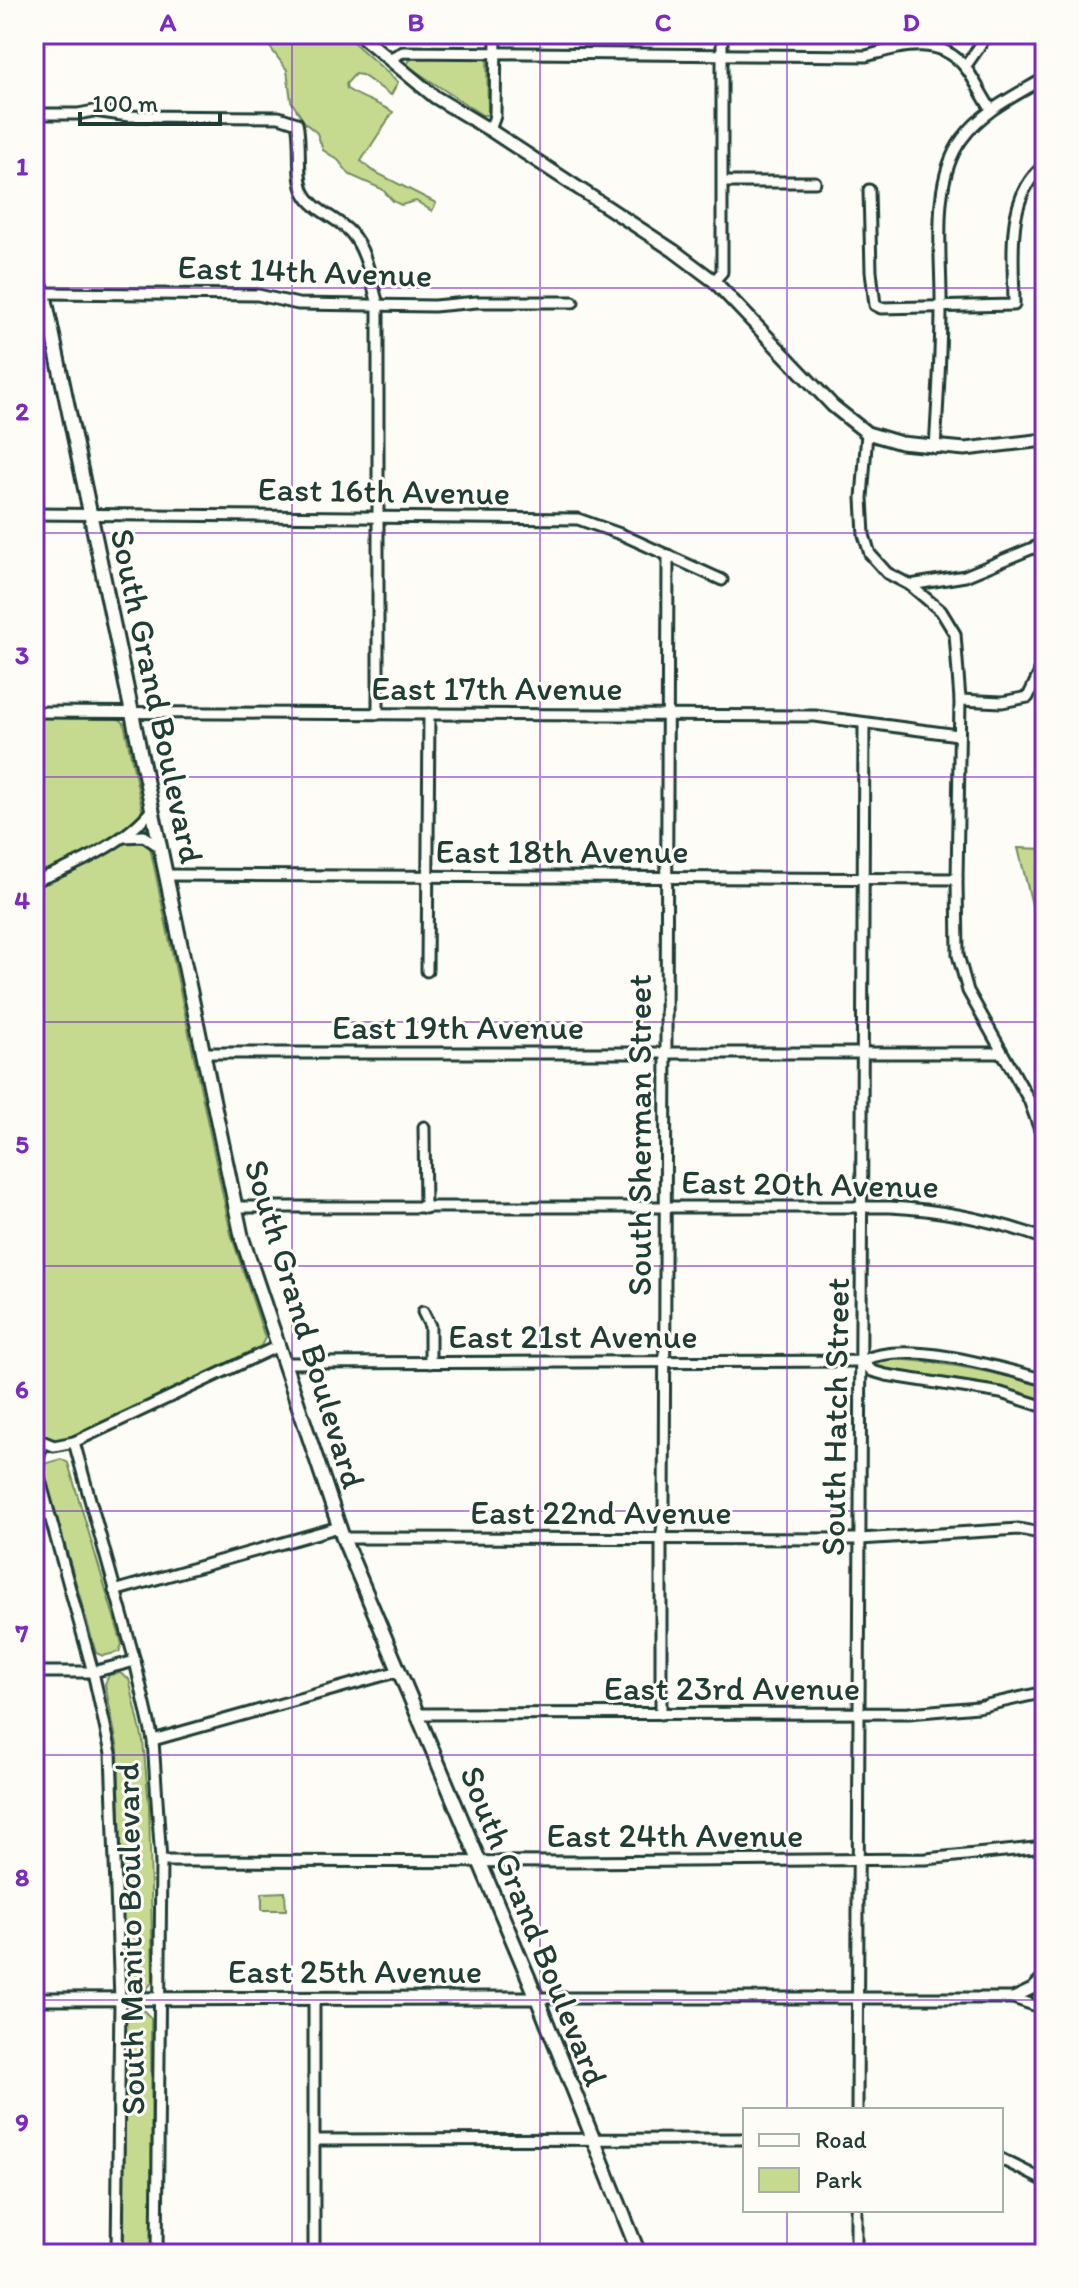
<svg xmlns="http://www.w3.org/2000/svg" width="1079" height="2288" font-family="Itim,sans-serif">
<rect width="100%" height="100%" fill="#fdfcf7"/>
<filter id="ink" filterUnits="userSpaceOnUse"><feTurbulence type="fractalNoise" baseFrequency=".0125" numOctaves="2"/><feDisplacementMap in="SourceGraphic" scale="16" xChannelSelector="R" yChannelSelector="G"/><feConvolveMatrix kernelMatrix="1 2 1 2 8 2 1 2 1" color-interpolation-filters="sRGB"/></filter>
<g filter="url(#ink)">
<!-- green -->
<g fill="#c6da8f" stroke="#728c62" stroke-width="2">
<path d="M253,34H344L398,82L391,95L362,75L355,74L346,84L347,89C361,98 378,103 393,112L361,161L371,170L436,203L432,211L416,201L401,205L393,201L382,189L350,175L338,160L323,150L317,133L305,123L291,101L287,70L269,46Z"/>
<path d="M414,57L487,59L488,115H482L408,66V62Z"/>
<path d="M34,717H117L124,723L231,1234L265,1338L261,1346L171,1391L59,1442L50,1441L34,1433Z"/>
<path d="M1018,848L1045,849V927L1034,913Z"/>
<path d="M879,1358C936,1361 990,1370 1045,1386V1404C990,1386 936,1376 878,1371L873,1364Z"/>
<path d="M61,1459L68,1463L122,1644L119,1652L103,1656L96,1653L43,1468L47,1463Z"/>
<path d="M120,1673L129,1679L143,1741L149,1805L153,1981L146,1990L130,1989L125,1982L118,1749L105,1684L109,1675Z"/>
<path d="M262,1893L285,1892L286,1910H262Z"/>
<path d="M138,2008L143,2010L151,2018L152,2254H124L125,2017L128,2012Z"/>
</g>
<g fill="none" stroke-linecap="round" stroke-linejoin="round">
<!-- minor casing -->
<g stroke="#1f3d34" stroke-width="15">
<g id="minor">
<path d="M388,59L403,52L866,56C900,47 938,34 965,67C974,78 982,96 991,109"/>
<path d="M965,67L988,34"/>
<path d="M34,114H78L94,111L129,116L279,117L297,123C302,144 296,175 304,192C313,211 338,218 351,233C367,251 371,282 378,304V714"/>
<path d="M490,130L495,116L496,34"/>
<path d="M724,182H815"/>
<path d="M869,190L871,271L875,305L881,308L1014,305C1014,259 1004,196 1045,165"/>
<path d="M714,281L722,272V34"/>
<path d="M44,293L258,295L298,304L434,306L477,302H573"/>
<path d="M867,433L862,498L864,535L870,554L887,573L910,585L941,611L955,634L960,700L957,879L958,955L968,991L1029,1100L1045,1144"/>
<path d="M935,448C938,401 941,354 941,307C942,256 930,182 962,139C983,110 1015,96 1045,78"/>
<path d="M34,514L578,519L623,535L722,580"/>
<path d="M910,585L965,576L1045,543"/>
<path d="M960,700L1002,702L1028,697L1039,674L1045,639"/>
<path d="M34,712L815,716L958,735"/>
<path d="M123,837L144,836L160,847"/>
<path d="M166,875L957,879"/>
<path d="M34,881C72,868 129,841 153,808"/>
<path d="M427,971L429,714"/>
<path d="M203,1053H1001"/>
<path d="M424,1127L425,1208"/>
<path d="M234,1207H890C944,1210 994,1220 1045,1239"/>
<path d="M423,1312L430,1326V1363"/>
<path d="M862,1361L872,1371L886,1375L1001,1393L1045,1407"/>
<path d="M284,1363L862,1361C906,1339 998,1367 1045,1380"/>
<path d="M34,1438L54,1446L74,1442L278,1346"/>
<path d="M74,1442L135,1661L153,1740L161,1861L157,2254"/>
<path d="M43,1443L38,1459V1473L93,1672L111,1753L120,1999L117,2254"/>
<path d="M343,1538L860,1539L1019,1529L1045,1534"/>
<path d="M114,1591L339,1527"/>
<path d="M34,1672H93L135,1661"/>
<path d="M417,1714L909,1713L978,1707L1045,1692"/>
<path d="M661,1714V1538L664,1517L668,555"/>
<path d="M153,1740L399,1671"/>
<path d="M161,1861L573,1862L926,1859L1045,1847"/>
<path d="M537,1998H1013L1045,2009"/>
<path d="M1013,1998L1032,1989L1045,1976"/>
<path d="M314,1999V2254"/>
<path d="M857,2110L864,724"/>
<path d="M315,2140L745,2139"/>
<path d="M1001,2159L1045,2181"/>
<path d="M856,2254V2210"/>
</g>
</g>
<!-- tertiary casing -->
<g stroke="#1f3d34" stroke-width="17">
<g id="tertiary">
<path d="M359,34L435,97L490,130L674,251L714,281L833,406L867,433L901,443L965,449L1045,440"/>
<path d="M34,1999L537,1998"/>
</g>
</g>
<!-- secondary casing -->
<g stroke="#1f3d34" stroke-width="18">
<path id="secondary" d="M34,274L44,293L242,1238L343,1538L537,1998L639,2254"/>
</g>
<!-- minor -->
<use href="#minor" stroke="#fdfcf7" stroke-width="9"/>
<!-- tertiary -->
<use href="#tertiary" stroke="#fdfcf7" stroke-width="11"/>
<!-- secondary -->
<use href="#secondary" stroke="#fdfcf7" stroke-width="12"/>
</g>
</g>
<!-- grid -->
<path fill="none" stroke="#7b2cbf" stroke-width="2" stroke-opacity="0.55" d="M292,34V2254M540,34V2254M787,34V2110M34,288H1045M34,533H1045M34,777H1045M34,1022H1045M34,1266H1045M34,1511H1045M34,1755H1045M34,2000H1045M787,2210V2254"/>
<g text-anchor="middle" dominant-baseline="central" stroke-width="6" stroke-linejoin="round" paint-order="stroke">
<!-- street labels -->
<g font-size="34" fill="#1f3d34" stroke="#fdfcf7">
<text transform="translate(305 271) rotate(2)">East 14th Avenue</text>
<text transform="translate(384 491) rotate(1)">East 16th Avenue</text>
<text x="497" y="688">East 17th Avenue</text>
<text transform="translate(157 696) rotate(78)">South Grand Boulevard</text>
<text x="562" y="851">East 18th Avenue</text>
<text x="458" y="1027">East 19th Avenue</text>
<text transform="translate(639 1135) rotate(-90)">South Sherman Street</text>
<text transform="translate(810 1184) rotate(1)">East 20th Avenue</text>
<text transform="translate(305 1324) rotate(73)">South Grand Boulevard</text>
<text x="573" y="1336">East 21st Avenue</text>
<text transform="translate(835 1417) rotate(-89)">South Hatch Street</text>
<text x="601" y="1512">East 22nd Avenue</text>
<text x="732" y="1688">East 23rd Avenue</text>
<text x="675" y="1835">East 24th Avenue</text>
<text transform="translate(534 1926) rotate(68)">South Grand Boulevard</text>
<text transform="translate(130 1939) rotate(-91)">South Manito Boulevard</text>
<text x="355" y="1971">East 25th Avenue</text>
</g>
</g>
<!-- margin -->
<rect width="1079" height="2288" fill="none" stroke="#fdfcf7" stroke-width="88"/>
<!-- legend -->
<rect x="743" y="2108" width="260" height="104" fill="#fdfcf7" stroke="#a4b0a9" stroke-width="2"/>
<rect x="759" y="2134" width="40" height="12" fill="#fdfcf7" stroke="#a4b0a9" stroke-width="2"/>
<text x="815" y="2148" font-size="24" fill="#1f3d34">Road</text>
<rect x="759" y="2168" width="40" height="24" fill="#c6da8f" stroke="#a4b0a9" stroke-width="2"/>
<text x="815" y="2188" font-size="24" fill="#1f3d34">Park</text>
<!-- scale -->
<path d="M80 112v12h140v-12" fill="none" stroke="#1f3d34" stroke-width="4"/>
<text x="92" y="112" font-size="24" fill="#1f3d34" stroke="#fdfcf7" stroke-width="6" paint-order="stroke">100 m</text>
<rect x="44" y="44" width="991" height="2200" fill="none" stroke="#7b2cbf" stroke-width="3"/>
<g font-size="26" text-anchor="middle" font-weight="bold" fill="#7b2cbf">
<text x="168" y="31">A</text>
<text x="416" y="31">B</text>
<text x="663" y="31">C</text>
<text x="911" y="31">D</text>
<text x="22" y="175">1</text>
<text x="22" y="420">2</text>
<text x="22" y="664">3</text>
<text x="22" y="909">4</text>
<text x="22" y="1153">5</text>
<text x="22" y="1398">6</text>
<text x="22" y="1642">7</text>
<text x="22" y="1886">8</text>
<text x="22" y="2131">9</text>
</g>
</svg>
